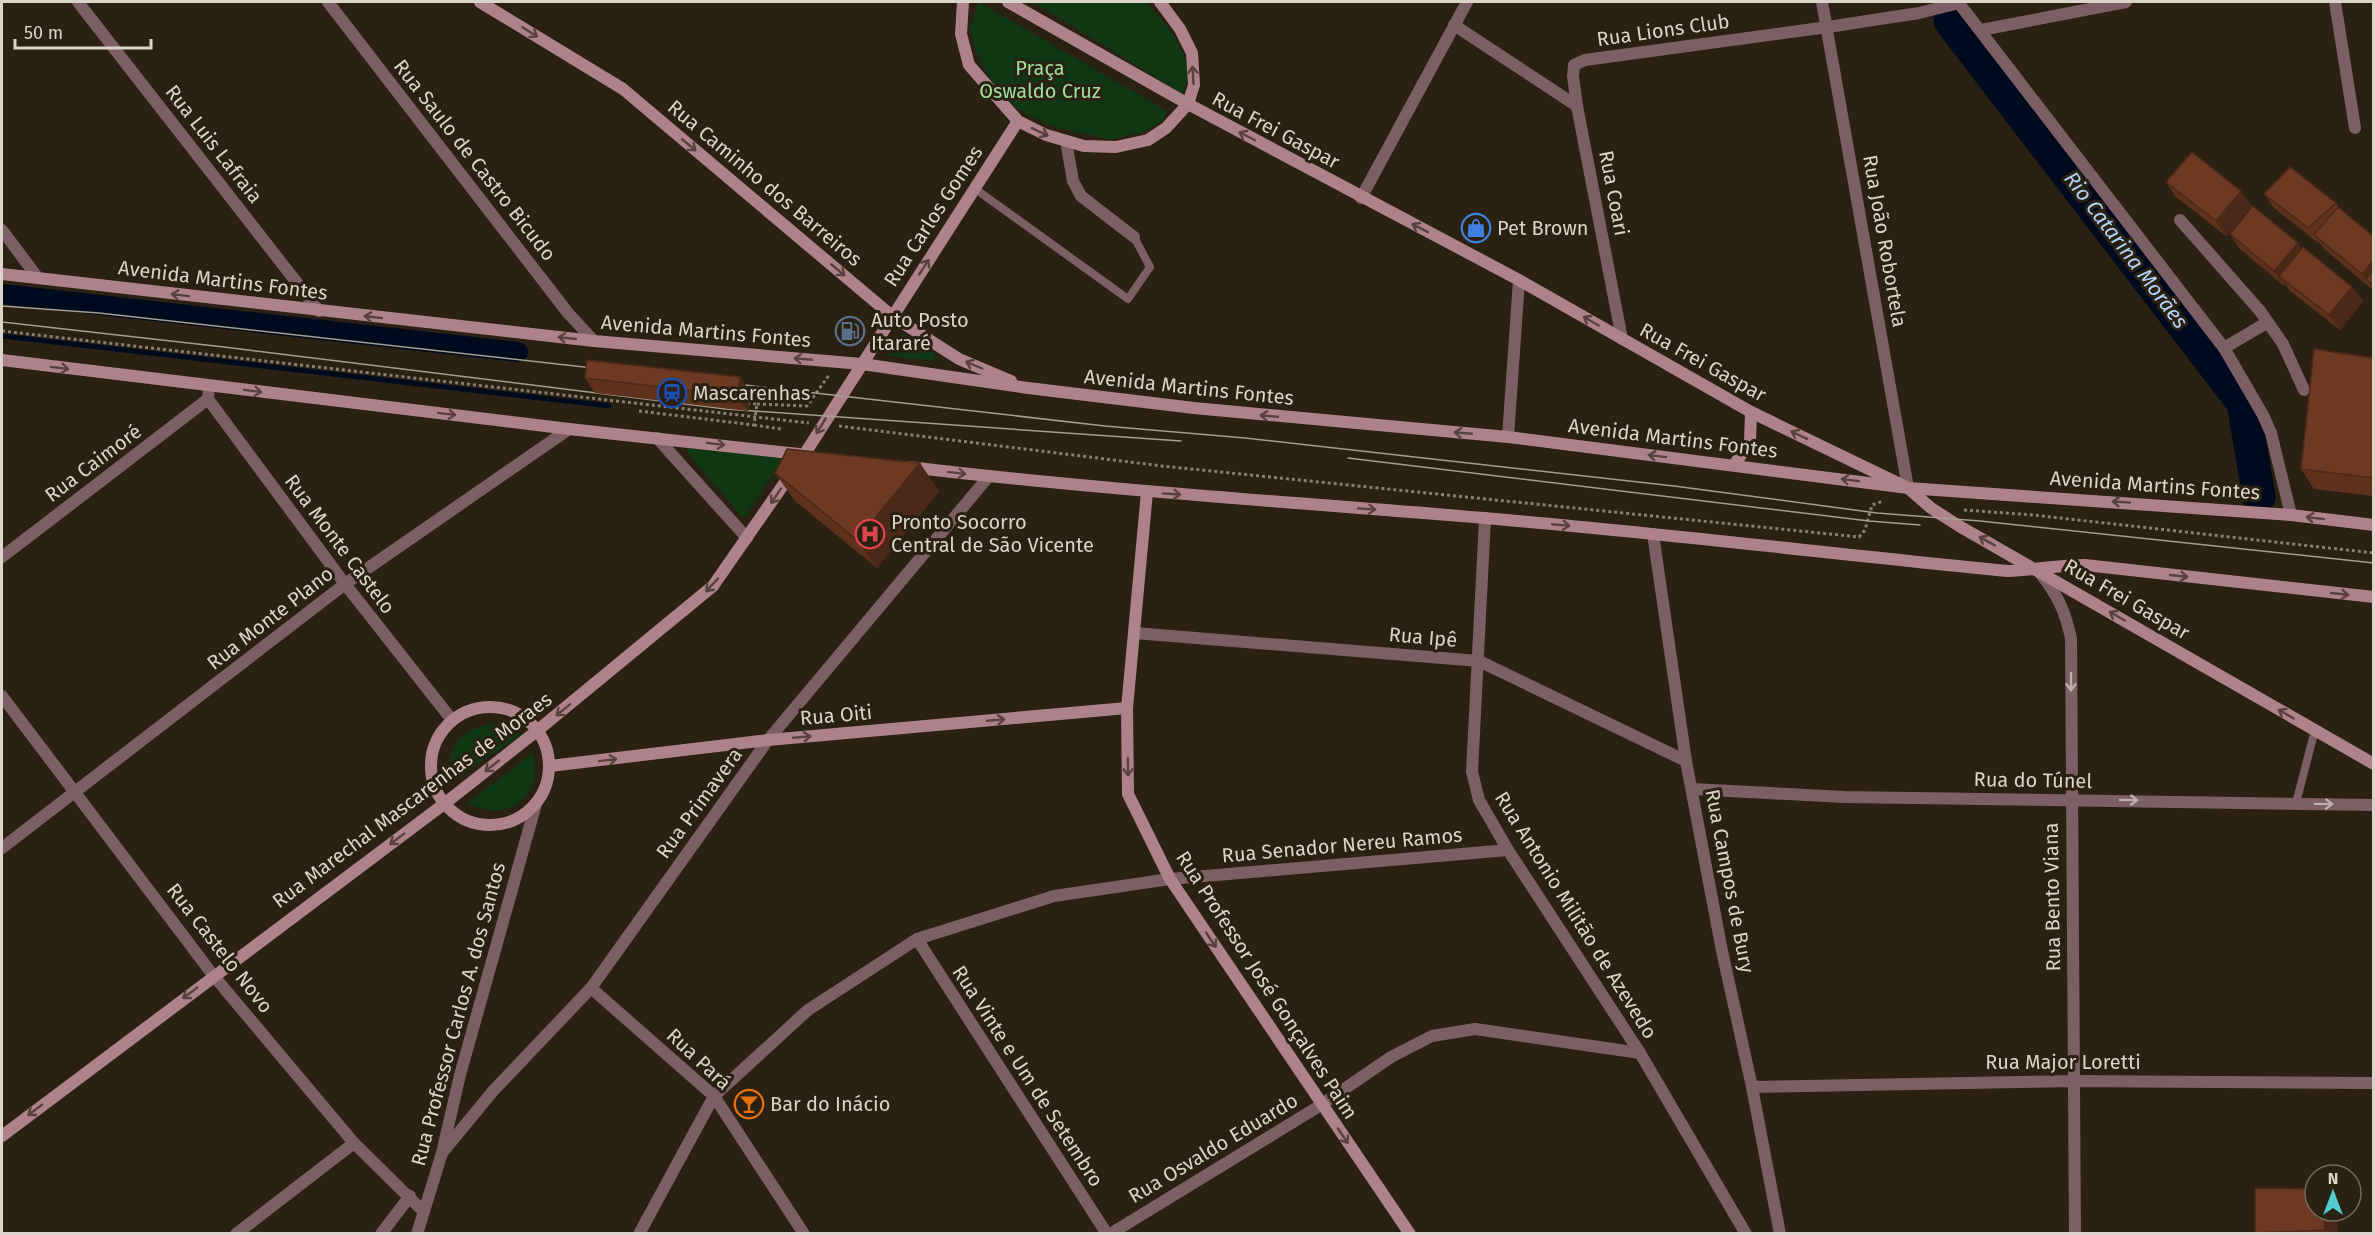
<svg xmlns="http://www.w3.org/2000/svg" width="2375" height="1235" font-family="'Fira Sans',sans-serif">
<rect width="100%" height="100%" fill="#2a2112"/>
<!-- green -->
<g fill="#0f3711">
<path d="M979,2L1167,111L1164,120L1143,132L1111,140L1048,125L1016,108L991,80L976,52L970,28Z"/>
<path d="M1033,2H1146C1167,25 1200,61 1183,94Z"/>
<path d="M902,333L935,354L934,361L889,356Z"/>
<path d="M687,447L783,458L746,516L742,517L687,452Z"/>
<path d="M496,724L508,727L521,735L451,783C444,747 461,727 496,724Z"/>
<path d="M533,753C544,797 507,824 467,803Z"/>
</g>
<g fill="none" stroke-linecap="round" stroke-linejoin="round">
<!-- stream -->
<path stroke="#000a1e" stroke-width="5" d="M2,336L609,406"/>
<!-- canal -->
<path stroke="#000a1e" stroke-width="20" d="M2,294L518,352"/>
<!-- river -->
<path stroke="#000a1e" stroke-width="33" d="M1950,21L2243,403L2259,497"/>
<!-- path -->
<g stroke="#877f73" stroke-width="3" stroke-dasharray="3 3" stroke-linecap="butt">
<path d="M2,331L809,423"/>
<path d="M757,404L807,406L829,375"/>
<path d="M639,411L754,425L757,404L748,403"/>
<path d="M754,425L781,429"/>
<path d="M839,426L1162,466L1859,537L1865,530L1872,505L1883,501"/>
<path d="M1964,510L2033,515L2374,553"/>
</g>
<!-- lane -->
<g stroke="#7b5f65" stroke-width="8">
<path d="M974,188L1128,299L1150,267L1134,237"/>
<path d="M2296,803L2315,730"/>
</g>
<!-- street -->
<g stroke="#7b5f65" stroke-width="12">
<path d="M78,2L319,311"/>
<path d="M328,2L568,313L594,341"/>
<path d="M1822,2L1908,488"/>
<path d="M1958,2L2224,348L2263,415L2271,433L2291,515"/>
<path d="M2335,2L2355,128"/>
<path d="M1454,25L1577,106"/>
<path d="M1981,30L2126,2"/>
<path d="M1066,141L1073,181L1081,196L1134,237"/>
<path d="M1361,198L1467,2"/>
<path d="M2180,220L2260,311L2283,344L2304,390"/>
<path d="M2,230L38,278"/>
<path d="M1622,339L1577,106L1573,76L1574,65L1585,60L1828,27L1919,13L1959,3"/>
<path d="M2224,348L2268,322"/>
<path d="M209,386L208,399L345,584L452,720"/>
<path d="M1508,437L1519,280"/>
<path d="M657,438L747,538"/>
<path d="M1485,518L1472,772L1479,800L1508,850L1640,1053L1746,1234"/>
<path d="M1653,534L1686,761L1722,951L1752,1087L1780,1234"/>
<path d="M2,557L208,399"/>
<path d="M2041,574C2058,596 2065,611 2071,638L2075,1234"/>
<path d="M1135,633L1479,661L1686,761"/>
<path d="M2,696L213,975L354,1143L423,1211"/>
<path d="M1692,789L1844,797L2374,805"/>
<path d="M2,848L345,584L569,429"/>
<path d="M917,939L1107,1234"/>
<path d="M591,988L714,1096L804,1234"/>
<path d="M1752,1087L2073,1081L2374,1083"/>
<path d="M442,1153L493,1091L591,988L768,740L989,476"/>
<path d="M236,1234L354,1143"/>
<path d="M381,1234L410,1196"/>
<path d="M417,1234L442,1153L460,1075L536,804"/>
<path d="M639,1234L714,1096L808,1010L917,939L1054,896L1170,879L1508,850"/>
<path d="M1110,1234L1321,1105L1391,1057L1432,1036L1475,1029L1640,1053"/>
</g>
<!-- secondary -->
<g stroke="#ae828b" stroke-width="12">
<path d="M480,2L623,89L892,316L959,359L1011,381"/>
<path d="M963,2L961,34L969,65L1018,121L1046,135L1084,146L1116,147L1148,140L1166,128L1188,104L1194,85L1192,53L1180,29L1160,2"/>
<path d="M1008,2L1188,104L1519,280L1751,412L1908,488L1931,508L1959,526L2374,764"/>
<path d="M2,274L594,341L862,364L1028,388L1194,408L1508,437L1908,488L2291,515L2374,525"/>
<path d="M2,360L569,429L799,454"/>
<path d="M1734,465L1750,442L1751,412"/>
<path d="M909,467C1100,490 1292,502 1484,518C1659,533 1834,554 2008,571C2034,570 2059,565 2085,565L2374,597"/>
<path d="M1147,492L1127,708L1128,794L1170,879L1410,1234"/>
<circle cx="490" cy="766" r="59"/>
<path d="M550,766L768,740L1127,708"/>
<path d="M2,1136L444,804L538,730L713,586L804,455L1018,121"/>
</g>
<!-- tram -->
<g stroke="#a59e93" stroke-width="1.5">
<path d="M2,306L99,313L602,369"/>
<path d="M2,322L224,347L726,409L1181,441"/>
<path d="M727,383L1105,426L1245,438L1674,486L1877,513L1980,521L2374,563"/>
<path d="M1348,458L1869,521L1920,525"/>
</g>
</g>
<!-- wall -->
<g fill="#5e311d">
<path d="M2166,182L2252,206L2226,236L2176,197Z"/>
<path d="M2264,194L2336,203L2340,209L2373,236V290L2324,249L2319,242L2318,243L2274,208Z"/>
<path d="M2230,234L2302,249L2352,287L2363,301L2340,330L2290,291L2285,284L2284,286L2240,249Z"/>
<path d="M2373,358V496L2314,489L2301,469Z"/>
<path d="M740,377L750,392L748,411L595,393L585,378Z"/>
<path d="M775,473L939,491L877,568L795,501Z"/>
<path d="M2315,1211H2337L2338,1233H2255Z"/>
</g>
<!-- shaded-wall -->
<g fill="#4c2818">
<path d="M2241,191L2252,206L2226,236L2216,221Z"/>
<path d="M2298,243L2308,258L2279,276L2285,284L2284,286L2274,271Z"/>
<path d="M2373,261V285L2366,279L2372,289L2362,274Z"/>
<path d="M2352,287L2363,301L2340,330L2329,315Z"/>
<path d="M740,377L750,392L748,411L737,396Z"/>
<path d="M920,463L939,491L877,568L857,540Z"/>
<path d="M2324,1211H2337L2338,1233H2327L2325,1230Z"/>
</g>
<!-- building -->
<g fill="#6d3922" stroke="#4c2818" stroke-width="1.5">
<path d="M2192,152L2241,191L2216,221L2166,182Z"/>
<path d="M2290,167L2336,203L2308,228L2264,194Z"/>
<path d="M2253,206L2298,243L2274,271L2230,234Z"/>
<path d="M2338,207L2373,236V261L2362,274L2314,235Z"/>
<path d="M2303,247L2352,287L2329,315L2279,276Z"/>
<path d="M2373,271V285L2366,279Z"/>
<path d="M2314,349L2373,358V478L2301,469Z"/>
<path d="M587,360L740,377L737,396L585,378Z"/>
<path d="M787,449L920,463L857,540L775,473Z"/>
<path d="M2255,1188L2315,1189V1211H2324L2325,1230L2255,1233Z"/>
</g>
<!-- one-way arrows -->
<defs><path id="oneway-shaft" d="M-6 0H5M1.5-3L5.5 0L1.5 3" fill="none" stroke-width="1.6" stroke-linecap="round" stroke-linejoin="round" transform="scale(1.5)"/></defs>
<g stroke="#58433c">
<use href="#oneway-shaft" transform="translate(530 32) rotate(32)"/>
<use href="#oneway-shaft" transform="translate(1193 75) rotate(-93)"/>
<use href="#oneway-shaft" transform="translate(1040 132) rotate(25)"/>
<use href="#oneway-shaft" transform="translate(1247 136) rotate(-152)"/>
<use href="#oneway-shaft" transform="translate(689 145) rotate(40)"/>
<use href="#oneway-shaft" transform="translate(1420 228) rotate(-153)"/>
<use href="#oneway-shaft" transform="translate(924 267) rotate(-57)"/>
<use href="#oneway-shaft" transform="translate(838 270) rotate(40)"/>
<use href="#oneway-shaft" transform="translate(180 295) rotate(-173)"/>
<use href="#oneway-shaft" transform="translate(373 317) rotate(-174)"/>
<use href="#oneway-shaft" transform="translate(1591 321) rotate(-150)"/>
<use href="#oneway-shaft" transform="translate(567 338) rotate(-174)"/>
<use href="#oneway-shaft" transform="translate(803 359) rotate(-175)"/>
<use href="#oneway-shaft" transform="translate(974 365) rotate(-157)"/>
<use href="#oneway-shaft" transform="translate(60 368) rotate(7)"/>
<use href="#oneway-shaft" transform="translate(253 391) rotate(7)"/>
<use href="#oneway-shaft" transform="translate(447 414) rotate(7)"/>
<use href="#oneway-shaft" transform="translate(1269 416) rotate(-175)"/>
<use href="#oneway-shaft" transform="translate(821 426) rotate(121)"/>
<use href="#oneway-shaft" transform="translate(1463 433) rotate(-175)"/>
<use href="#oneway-shaft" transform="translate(1799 435) rotate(-154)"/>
<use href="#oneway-shaft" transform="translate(716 444) rotate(7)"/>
<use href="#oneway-shaft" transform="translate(1657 456) rotate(-173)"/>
<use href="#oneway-shaft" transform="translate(957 473) rotate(7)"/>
<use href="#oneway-shaft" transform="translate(1850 480) rotate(-173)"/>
<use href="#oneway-shaft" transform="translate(1172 494) rotate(4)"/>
<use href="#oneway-shaft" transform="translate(776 496) rotate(124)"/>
<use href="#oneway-shaft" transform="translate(2121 502) rotate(-176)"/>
<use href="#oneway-shaft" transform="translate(1367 509) rotate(4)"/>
<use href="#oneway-shaft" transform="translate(2315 518) rotate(-173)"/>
<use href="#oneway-shaft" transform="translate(1561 525) rotate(5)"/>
<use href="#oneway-shaft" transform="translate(1987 541) rotate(-151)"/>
<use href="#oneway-shaft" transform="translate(2179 576) rotate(6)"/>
<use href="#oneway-shaft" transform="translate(712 585) rotate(133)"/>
<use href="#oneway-shaft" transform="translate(2340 594) rotate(6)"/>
<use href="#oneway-shaft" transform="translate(2117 616) rotate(-150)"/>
<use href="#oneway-shaft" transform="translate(563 710) rotate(141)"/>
<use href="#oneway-shaft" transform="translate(2286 714) rotate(-150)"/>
<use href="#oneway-shaft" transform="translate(996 720) rotate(-5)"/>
<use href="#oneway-shaft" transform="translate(802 737) rotate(-5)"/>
<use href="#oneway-shaft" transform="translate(608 760) rotate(-7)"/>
<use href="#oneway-shaft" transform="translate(492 766) rotate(142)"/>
<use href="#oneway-shaft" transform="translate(1128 767) rotate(89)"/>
<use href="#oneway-shaft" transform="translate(397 839) rotate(143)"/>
<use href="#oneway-shaft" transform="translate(1211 940) rotate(56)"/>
<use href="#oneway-shaft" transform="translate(190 993) rotate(143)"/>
<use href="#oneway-shaft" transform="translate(35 1110) rotate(143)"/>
<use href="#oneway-shaft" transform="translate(1343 1136) rotate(56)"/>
</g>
<g stroke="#beb1ac">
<use href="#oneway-shaft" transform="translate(2071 682) rotate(90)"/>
<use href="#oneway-shaft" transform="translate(2129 800) rotate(1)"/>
<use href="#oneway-shaft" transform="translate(2324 804) rotate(1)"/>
</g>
<!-- icons -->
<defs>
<g id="shop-ring" transform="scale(1.5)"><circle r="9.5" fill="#2a2112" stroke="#3f7fe0" stroke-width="1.5"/><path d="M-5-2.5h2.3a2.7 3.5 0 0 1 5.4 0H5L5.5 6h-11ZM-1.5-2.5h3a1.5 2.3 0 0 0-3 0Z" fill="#3f7fe0"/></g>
<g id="fuel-ring" transform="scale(1.5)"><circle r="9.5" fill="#2a2112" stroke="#5c6f8a" stroke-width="1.5"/><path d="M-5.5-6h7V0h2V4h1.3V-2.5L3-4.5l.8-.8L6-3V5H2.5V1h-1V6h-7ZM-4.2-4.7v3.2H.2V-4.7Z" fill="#5c6f8a"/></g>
<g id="station-ring" transform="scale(1.5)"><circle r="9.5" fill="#2a2112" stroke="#1a4fb4" stroke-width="1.5"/><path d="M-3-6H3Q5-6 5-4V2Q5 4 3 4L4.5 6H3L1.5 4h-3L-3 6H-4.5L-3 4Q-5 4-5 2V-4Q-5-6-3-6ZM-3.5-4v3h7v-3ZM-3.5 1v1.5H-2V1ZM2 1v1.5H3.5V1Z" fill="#1a4fb4"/></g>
<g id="hospital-ring" transform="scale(1.5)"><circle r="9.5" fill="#2a2112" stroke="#e0444e" stroke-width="1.5"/><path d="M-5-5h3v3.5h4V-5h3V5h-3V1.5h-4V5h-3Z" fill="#e0444e"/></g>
<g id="bar-ring" transform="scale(1.5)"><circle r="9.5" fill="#2a2112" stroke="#e8710a" stroke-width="1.5"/><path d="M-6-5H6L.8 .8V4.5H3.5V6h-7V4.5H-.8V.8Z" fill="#e8710a"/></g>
</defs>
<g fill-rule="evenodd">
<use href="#shop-ring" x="1476" y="228"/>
<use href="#fuel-ring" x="850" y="331"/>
<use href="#station-ring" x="672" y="393"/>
<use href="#hospital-ring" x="870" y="534"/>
<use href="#bar-ring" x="749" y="1104"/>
</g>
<g text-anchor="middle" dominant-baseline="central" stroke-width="6" stroke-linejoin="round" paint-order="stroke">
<!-- street labels -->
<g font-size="20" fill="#dad4cb" stroke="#2a2112">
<text transform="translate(1663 30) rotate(-8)">Rua Lions Club</text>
<text transform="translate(1276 130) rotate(28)">Rua Frei Gaspar</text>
<text transform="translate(214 144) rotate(52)">Rua Luis Lafraia</text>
<text transform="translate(475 160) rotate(52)">Rua Saulo de Castro Bicudo</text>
<text transform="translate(765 183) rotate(40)">Rua Caminho dos Barreiros</text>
<text transform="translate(1614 193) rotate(79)">Rua Coari</text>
<text transform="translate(933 216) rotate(-57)">Rua Carlos Gomes</text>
<text transform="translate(1885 241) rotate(80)">Rua João Robortela</text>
<text transform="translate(223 280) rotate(7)">Avenida Martins Fontes</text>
<text transform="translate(706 331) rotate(5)">Avenida Martins Fontes</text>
<text transform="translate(1703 362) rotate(29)">Rua Frei Gaspar</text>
<text transform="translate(1189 387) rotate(6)">Avenida Martins Fontes</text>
<text transform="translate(1673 438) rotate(7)">Avenida Martins Fontes</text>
<text transform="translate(93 463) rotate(-37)">Rua Caimoré</text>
<text transform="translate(2155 485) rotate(4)">Avenida Martins Fontes</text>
<text transform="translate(340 544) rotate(53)">Rua Monte Castelo</text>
<text transform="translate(2127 599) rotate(30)">Rua Frei Gaspar</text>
<text transform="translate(270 618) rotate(-38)">Rua Monte Plano</text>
<text transform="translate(1423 637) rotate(5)">Rua Ipê</text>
<text transform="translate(836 715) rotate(-5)">Rua Oiti</text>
<text transform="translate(2033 780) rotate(1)">Rua do Túnel</text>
<text transform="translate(412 800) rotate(-37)">Rua Marechal Mascarenhas de Moraes</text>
<text transform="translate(699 803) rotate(-54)">Rua Primavera</text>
<text transform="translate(1342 845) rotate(-5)">Rua Senador Nereu Ramos</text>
<text transform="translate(1730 881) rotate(79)">Rua Campos de Bury</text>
<text transform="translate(2052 897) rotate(-91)">Rua Bento Viana</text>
<text transform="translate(1576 915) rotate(58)">Rua Antonio Militão de Azevedo</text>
<text transform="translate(220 948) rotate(52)">Rua Castelo Novo</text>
<text transform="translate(1267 985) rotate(57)">Rua Professor José Gonçalves Paim</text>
<text transform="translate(458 1014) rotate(-75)">Rua Professor Carlos A. dos Santos</text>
<text transform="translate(699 1059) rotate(43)">Rua Pará</text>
<text x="2063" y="1062">Rua Major Loretti</text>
<text transform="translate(1028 1076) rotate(57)">Rua Vinte e Um de Setembro</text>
<text transform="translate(1213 1148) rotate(-31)">Rua Osvaldo Eduardo</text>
</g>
<!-- park labels -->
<g font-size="20" fill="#9ee09e" stroke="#2a2112">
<text x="1040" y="68">Praça<tspan x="1040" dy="23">Oswaldo Cruz</tspan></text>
</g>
<!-- poi labels -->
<g font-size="20" fill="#dad4cb" stroke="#2a2112" text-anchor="start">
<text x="1497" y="228">Pet Brown</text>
<text x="871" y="320">Auto Posto<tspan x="871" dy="23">Itararé</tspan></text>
<text x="693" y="393">Mascarenhas</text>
<text x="891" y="522">Pronto Socorro<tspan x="891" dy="23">Central de São Vicente</tspan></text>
<text x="770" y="1104">Bar do Inácio</text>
</g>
<!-- water labels -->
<g font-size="21" font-style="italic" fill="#b0d4fb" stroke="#2a2112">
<text transform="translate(2126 250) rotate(53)">Rio Catarina Morães</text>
</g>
</g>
<!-- border -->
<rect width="2375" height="1235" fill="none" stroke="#dad4cb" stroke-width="6"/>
<!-- north arrow -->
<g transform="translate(2333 1193)"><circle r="28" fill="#2a2112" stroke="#70695c" stroke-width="1.5"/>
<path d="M0-4.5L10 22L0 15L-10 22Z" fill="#52cdce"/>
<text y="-9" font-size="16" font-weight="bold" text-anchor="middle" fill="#dad4cb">N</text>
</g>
<!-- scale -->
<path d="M15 39v9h136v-9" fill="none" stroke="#dad4cb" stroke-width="3"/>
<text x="24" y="39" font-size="18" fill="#dad4cb" stroke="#2a2112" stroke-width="4.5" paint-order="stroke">50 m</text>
</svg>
